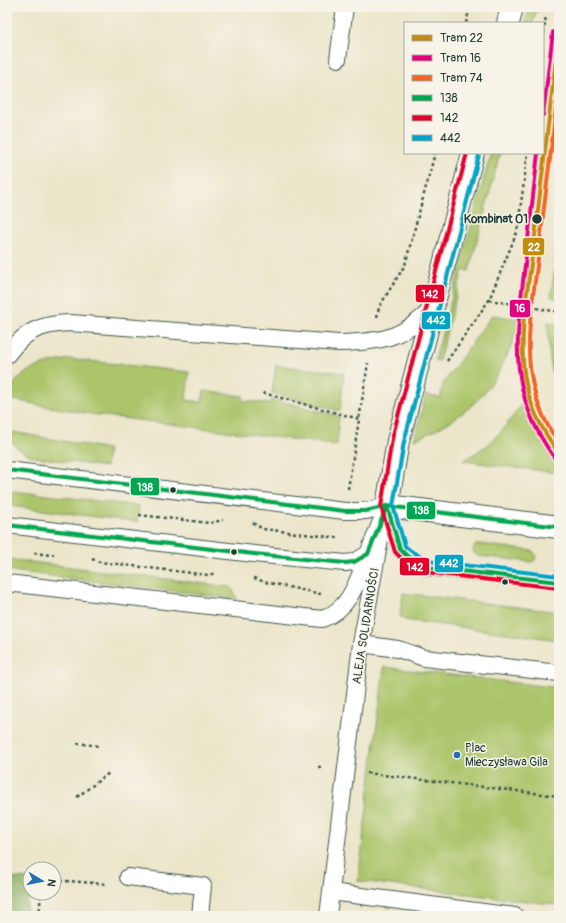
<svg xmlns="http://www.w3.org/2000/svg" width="566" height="923" font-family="Pangolin,sans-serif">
<rect width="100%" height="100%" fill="#f7f3e8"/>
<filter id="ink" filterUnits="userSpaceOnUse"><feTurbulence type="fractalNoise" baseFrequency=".025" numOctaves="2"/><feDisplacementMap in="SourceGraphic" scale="8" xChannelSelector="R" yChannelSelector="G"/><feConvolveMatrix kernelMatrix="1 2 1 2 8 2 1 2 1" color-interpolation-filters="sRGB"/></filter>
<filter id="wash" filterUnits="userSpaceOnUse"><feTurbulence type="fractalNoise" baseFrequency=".012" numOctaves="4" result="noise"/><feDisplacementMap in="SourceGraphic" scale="16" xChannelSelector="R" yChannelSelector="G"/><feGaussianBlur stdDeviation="0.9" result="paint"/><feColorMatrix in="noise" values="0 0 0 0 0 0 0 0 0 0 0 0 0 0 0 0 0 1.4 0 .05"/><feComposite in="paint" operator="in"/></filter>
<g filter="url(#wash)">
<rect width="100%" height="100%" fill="#ebe5c9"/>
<!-- green -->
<g fill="#acc56b" stroke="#668150">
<path d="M530,7H557V12L537,7L533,23H525Z"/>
<path d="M491,153H500L469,271L463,270L439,361L435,360Z"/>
<path d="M559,234V299L551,297Z"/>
<path d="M492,315L520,319C502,383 475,414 414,440L426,395L440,398L443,384Z"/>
<path d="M548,322L559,324V396C550,373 548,347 548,322Z"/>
<path d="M71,359L189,372L186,400L202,402L204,391L243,396V401L271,403L272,399L339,416L337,445L98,415L44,406L9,399C11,393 12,386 16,381C27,367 54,361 71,359Z"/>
<path d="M276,365L344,373L340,411L272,393Z"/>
<path d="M523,403C532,427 542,445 559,464L558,473L463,461L486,446L500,433Z"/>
<path d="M7,431L108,449L106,467L35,457C23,453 9,445 7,431Z"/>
<path d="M13,491L139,506L137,522L11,506L7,502V495Z"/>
<path d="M480,544L533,551C537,555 537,560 532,562L478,556L474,553L473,549L476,545Z"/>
<path d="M7,559L231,587L237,599L12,571L7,569Z"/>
<path d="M403,593L559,612V640L405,620L400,616Z"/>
<path d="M384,667L559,688V905L358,881Z"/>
</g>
<!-- forest -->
<path fill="#89aa5f" stroke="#54744a" d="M7,877L30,879L26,916H7Z"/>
</g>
<g filter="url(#ink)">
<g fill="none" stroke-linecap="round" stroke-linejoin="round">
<!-- service casing -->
<g stroke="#3e564a" stroke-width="18">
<g id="service">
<path d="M338,59L345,7"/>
<path d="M7,355C25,331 40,324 70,323L339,343C382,342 400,339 432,309"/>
<path d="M7,470L345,511H366L387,506"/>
<path d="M387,506L400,549L407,556L426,567L559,582"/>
<path d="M7,525L254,554L345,563L354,562L368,554L387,506"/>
<path d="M7,583L322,619C351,609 358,579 368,554"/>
<path d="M361,644L398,649L424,658L559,673"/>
<path d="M128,877L203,886L200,916"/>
<path d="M331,892L515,916"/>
<path d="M328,916L361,644L380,539"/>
</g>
</g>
<!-- tertiary casing -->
<g stroke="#3e564a" stroke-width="24">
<g id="tertiary">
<path d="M508,23L512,7"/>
<path d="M473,153L398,441L387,506L559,527"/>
</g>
</g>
<!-- path -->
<g stroke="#3e564a" stroke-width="2.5" stroke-dasharray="3 3" stroke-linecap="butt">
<path d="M466,23L470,7"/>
<path d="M543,39L546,15"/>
<path d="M489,300L559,312"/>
<path d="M377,317L379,307L405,265L435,153"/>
<path d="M447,361L489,300L517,232L528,153"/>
<path d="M263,393L359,419"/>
<path d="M348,489L368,363"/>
<path d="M139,515L210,523L223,520"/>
<path d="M253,523L263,529L338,538"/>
<path d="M34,553L51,555L54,554"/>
<path d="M92,559L100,562L208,575L216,573"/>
<path d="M254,578L265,582L321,594"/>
<path d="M77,743L99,746"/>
<path d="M318,767H324"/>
<path d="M367,773L559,796"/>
<path d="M77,797L109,773"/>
<path d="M54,880L107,884"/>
<path d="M39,916L41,893"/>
</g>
<!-- service -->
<use href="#service" stroke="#fff" stroke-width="16"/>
<!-- tertiary -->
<use href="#tertiary" stroke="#fff" stroke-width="22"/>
<!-- bus-1 casing -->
<g stroke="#f7f3e8" stroke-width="7">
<g id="bus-1">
<path d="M7,470L345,511H366L387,506L559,527"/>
<path d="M387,506L400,549L407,556L426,567L559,582"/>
<path d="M7,525L254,554L345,563L354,562L368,554L387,506"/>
</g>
</g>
<!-- bus-2 casing -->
<g stroke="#f7f3e8" stroke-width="7">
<path id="bus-2" d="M467,153L392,439L381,507L395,552L404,561L424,572L558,588"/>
</g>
<!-- bus-3 casing -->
<g stroke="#f7f3e8" stroke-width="7">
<path id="bus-3" d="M479,155L404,442L393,506L405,546L411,551L428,561L559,576"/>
</g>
<!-- bus-1 -->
<use href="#bus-1" stroke="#00a651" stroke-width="4"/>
<!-- bus-2 -->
<use href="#bus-2" stroke="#e4002b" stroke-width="4"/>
<!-- bus-3 -->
<use href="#bus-3" stroke="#02a4c6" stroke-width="4"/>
<!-- tram-1 casing -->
<g stroke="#f7f3e8" stroke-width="7">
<path id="tram-1" d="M559,33C551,103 542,173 534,244C528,287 518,336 525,379C530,407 542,431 559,453"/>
</g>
<!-- tram-2 casing -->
<g stroke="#f7f3e8" stroke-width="7">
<g id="tram-2">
<path d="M543,115L553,32"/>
<path d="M538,153C534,190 529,228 525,265C516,338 507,393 554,457"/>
</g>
</g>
<!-- tram-3 casing -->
<g stroke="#f7f3e8" stroke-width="7">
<path id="tram-3" d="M559,83C552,141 545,200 538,258C534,294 526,332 530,367C533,395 543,421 559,443"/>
</g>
<!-- tram-1 -->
<use href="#tram-1" stroke="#c18c0d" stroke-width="4"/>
<!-- tram-2 -->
<use href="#tram-2" stroke="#e5007d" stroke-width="4"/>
<!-- tram-3 -->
<use href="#tram-3" stroke="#f26522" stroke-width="4"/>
</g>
</g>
<!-- markers -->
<g fill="#1f3d34" stroke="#f7f3e8" stroke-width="1.5">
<circle cx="537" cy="219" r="5.5"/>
<circle cx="173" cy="490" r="3.5"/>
<circle cx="234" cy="552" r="3.5"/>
<circle cx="505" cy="582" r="3.5"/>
</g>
<circle fill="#1f6fb2" stroke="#f7f3e8" stroke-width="1.5" cx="457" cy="755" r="4"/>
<g text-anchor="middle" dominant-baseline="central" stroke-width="3" stroke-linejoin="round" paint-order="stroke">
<!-- stop labels -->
<g font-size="12" font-weight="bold" fill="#1f3d34" stroke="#f7f3e8" text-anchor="end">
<text x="528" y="219">Kombinat 01</text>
</g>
<!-- street labels -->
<g font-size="12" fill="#1f3d34" stroke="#f7f3e8">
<text transform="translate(366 626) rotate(-81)">ALEJA SOLIDARNOŚCI</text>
</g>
<!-- poi labels -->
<g font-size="12" fill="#1f3d34" stroke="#f7f3e8" text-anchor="start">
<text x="465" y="748">Plac<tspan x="465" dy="14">Mieczysława Gila</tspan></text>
</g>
</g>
<g stroke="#f7f3e8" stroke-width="1.5">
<rect x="522" y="237" width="23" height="19" rx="4" fill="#c18c0d"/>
<rect x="415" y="284" width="30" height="19" rx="4" fill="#e4002b"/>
<rect x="509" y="299" width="22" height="19" rx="4" fill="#e5007d"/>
<rect x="421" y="311" width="30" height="19" rx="4" fill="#02a4c6"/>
<rect x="130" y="477" width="30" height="19" rx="4" fill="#00a651"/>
<rect x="406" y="501" width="30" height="19" rx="4" fill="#00a651"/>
<rect x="434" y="554" width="30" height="19" rx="4" fill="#02a4c6"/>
<rect x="399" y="557" width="31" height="19" rx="4" fill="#e4002b"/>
</g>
<g font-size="11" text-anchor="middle" font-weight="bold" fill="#fff">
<text x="534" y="251">22</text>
<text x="430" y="298">142</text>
<text x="520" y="312">16</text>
<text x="436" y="324">442</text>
<text x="145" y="491">138</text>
<text x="421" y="514">138</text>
<text x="449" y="567">442</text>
<text x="415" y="571">142</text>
</g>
<!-- margin -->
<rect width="566" height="923" fill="none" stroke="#f7f3e8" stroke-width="24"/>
<!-- legend -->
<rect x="404" y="22" width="140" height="132" fill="#f7f3e8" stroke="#a1aaa0"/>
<rect x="412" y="35" width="20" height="6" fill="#c18c0d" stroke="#a1aaa0"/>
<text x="440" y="42" font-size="12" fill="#1f3d34">Tram 22</text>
<rect x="412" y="55" width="20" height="6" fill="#e5007d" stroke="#a1aaa0"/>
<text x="440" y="62" font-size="12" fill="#1f3d34">Tram 16</text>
<rect x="412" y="75" width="20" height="6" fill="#f26522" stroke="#a1aaa0"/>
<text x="440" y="82" font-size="12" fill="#1f3d34">Tram 74</text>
<rect x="412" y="95" width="20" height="6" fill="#00a651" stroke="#a1aaa0"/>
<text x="440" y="102" font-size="12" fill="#1f3d34">138</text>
<rect x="412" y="115" width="20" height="6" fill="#e4002b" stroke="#a1aaa0"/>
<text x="440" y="122" font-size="12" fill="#1f3d34">142</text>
<rect x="412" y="135" width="20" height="6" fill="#02a4c6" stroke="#a1aaa0"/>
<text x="440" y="142" font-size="12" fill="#1f3d34">442</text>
<!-- north arrow -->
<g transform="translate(42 881) rotate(100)"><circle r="19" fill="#f7f3e8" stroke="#a1aaa0"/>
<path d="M0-3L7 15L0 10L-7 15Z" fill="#1f6fb2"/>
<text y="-6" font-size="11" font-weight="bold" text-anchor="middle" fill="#1f3d34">N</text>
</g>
</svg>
